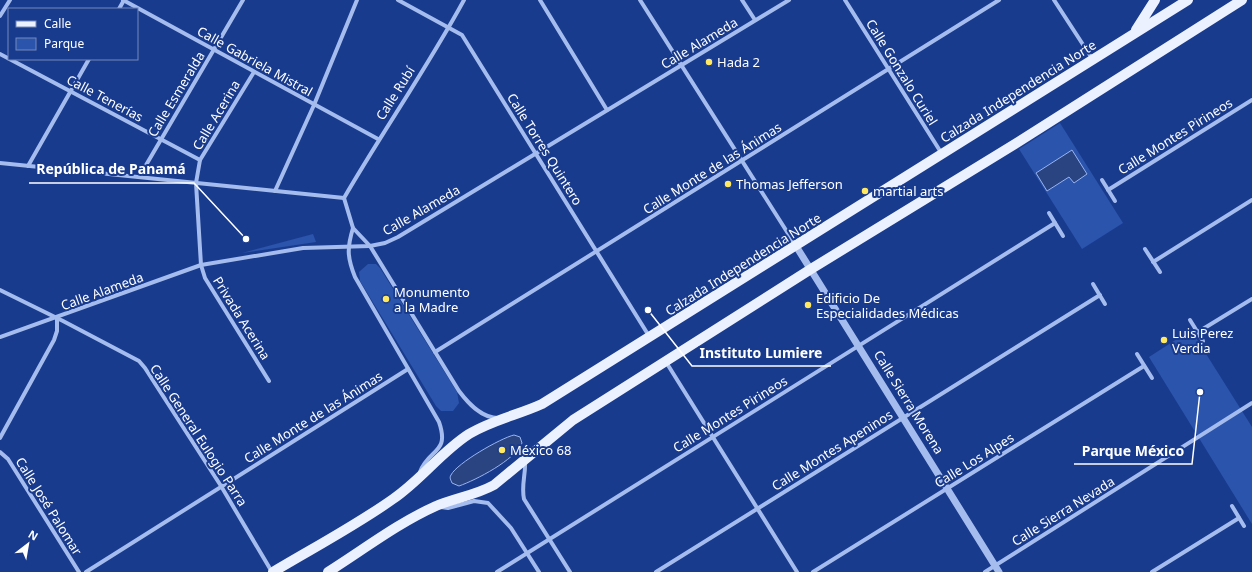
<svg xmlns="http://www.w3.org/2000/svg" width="1252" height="572" font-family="'Noto Sans',sans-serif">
<rect width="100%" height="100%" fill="#193b8e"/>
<!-- green -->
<g fill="#2b54ac">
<path d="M1060,123L1123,223L1082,249L1019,149Z"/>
<path d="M313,234L316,242L242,253Z"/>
<path d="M368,264H376L380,268L457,392L459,403L453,411H441L436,406L360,281L359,272Z"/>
<path d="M1191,330L1252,427V524L1149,357Z"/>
</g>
<!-- water -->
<g fill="#2a4381" stroke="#98b4f1">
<path d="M1072,150L1087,174L1074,183L1069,177L1047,191L1036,173Z"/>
<path d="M514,435L520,437L522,443C515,460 476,480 459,486L452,483C451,480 449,478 451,475C457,463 501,438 514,435Z"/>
</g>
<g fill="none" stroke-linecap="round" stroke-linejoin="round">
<!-- minor -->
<g stroke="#a5bcee" stroke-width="4">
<path d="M123,0L378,139"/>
<path d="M398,0L462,35L649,336"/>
<path d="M540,0L607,110"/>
<path d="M640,0L796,246"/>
<path d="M742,0L755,20"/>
<path d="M845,0L942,154"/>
<path d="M1054,0L1093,60"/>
<path d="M119,9L124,0"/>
<path d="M0,16L10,0"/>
<path d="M0,54L200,160"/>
<path d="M254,72L200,160L196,183L201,265L205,278L269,381"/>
<path d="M0,163L344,198"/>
<path d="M28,166L89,59"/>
<path d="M139,177L243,0"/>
<path d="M1102,180L1115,201"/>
<path d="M1108,190L1252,100"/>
<path d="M275,191L314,105L357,0"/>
<path d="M344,198L353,228L370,246L459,391C468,403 481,418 498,418"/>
<path d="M344,198C383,131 427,68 464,0"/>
<path d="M1049,213L1063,236"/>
<path d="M353,228C347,248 347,257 355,277L439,422C450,454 429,448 420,472"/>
<path d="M1145,249L1160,272"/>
<path d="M1153,262L1252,200"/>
<path d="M1093,284L1105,304"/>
<path d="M0,290L63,321L139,361L145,368L221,486L272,572"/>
<path d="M1190,320L1203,341"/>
<path d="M1198,332L1252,299"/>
<path d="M0,337L201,265L303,248L370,246L385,243L398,237L789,0"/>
<path d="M435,352L999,0"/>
<path d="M1137,354L1152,378"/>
<path d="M666,362L797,572"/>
<path d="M0,438L54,340L57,331V317"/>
<path d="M0,452L8,459L79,572"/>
<path d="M525,461C526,474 521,485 524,499L570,572"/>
<path d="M1232,506L1244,526"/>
<path d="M441,507L448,508L474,501L488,503L511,528L539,572"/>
<path d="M86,572L408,369"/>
<path d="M497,572L1055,223"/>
<path d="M656,572L1100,295"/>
<path d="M813,572L1144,366"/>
<path d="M985,572L1252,403"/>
<path d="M1152,572L1239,518"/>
</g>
<!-- tertiary -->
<path stroke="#a5bcee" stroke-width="7" d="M796,246L999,572"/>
<!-- primary -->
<g stroke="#ecf1ff" stroke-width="10">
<path d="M1136,30L1155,0"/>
<path d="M273,572C313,548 355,526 393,499C421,480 441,452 469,434C492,420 518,415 542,404L1188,0"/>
<path d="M328,572C363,550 398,523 436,506C455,498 476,495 494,485L573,420L811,269L1015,144L1242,0"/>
</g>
</g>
<!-- markers -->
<g fill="#ffe862" stroke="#193b8e" stroke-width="1.5">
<circle cx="709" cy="62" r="4"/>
<circle cx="728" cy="184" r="4"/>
<circle cx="865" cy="191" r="4"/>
<circle cx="386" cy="299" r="4"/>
<circle cx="808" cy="305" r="4"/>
<circle cx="1164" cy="340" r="4"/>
<circle cx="502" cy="450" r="4"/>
</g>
<g text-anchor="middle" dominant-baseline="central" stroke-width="4" stroke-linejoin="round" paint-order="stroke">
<!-- street labels -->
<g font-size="13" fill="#fff" stroke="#193b8e">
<text transform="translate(699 43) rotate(-31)">Calle Alameda</text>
<text transform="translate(255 61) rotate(29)">Calle Gabriela Mistral</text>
<text transform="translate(902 72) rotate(58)">Calle Gonzalo Curiel</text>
<text transform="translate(1018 91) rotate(-32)">Calzada Independencia Norte</text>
<text transform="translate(395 93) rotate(-58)">Calle Rubí</text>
<text transform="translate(176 94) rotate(-59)">Calle Esmeralda</text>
<text transform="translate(105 98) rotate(28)">Calle Tenerías</text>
<text transform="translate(216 115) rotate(-59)">Calle Acerina</text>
<text transform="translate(1175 136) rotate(-32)">Calle Montes Pirineos</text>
<text transform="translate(545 149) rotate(58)">Calle Torres Quintero</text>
<text transform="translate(712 168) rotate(-32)">Calle Monte de las Ánimas</text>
<text transform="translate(421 210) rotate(-30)">Calle Alameda</text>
<text transform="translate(743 264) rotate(-32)">Calzada Independencia Norte</text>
<text transform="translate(102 291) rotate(-20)">Calle Alameda</text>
<text transform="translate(242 318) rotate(58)">Privada Acerina</text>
<text transform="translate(909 402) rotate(58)">Calle Sierra Morena</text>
<text transform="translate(730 414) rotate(-32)">Calle Montes Pirineos</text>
<text transform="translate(313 417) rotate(-32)">Calle Monte de las Ánimas</text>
<text transform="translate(199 435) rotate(57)">Calle General Eulogio Parra</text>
<text transform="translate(832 450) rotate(-32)">Calle Montes Apeninos</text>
<text transform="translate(974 460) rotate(-32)">Calle Los Alpes</text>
<text transform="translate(49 506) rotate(58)">Calle José Palomar</text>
<text transform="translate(1063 511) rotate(-32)">Calle Sierra Nevada</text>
</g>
<!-- poi labels -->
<g font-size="13" fill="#fff" stroke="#193b8e" text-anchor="start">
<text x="717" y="62">Hada 2</text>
<text x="736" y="184">Thomas Jefferson</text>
<text x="873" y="191">martial arts</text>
<text x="394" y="292">Monumento<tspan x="394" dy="15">a la Madre</tspan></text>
<text x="816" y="298">Edificio De<tspan x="816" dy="15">Especialidades Médicas</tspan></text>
<text x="1172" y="333">Luis Perez<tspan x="1172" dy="15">Verdia</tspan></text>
<text x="510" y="450">México 68</text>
</g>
</g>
<!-- callouts -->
<path fill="none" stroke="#fff" stroke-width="1.5" d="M246 239L194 183H29M648 310L692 366H831M1200 392L1192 464H1074"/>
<g fill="#fff" stroke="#193b8e" stroke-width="1.5">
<circle cx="246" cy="239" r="4"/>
<circle cx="648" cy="310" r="4"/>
<circle cx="1200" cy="392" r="4"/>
</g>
<g font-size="14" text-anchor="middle" font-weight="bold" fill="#fff" stroke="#193b8e" stroke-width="4" stroke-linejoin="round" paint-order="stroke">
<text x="111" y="174">República de Panamá</text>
<text x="761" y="358">Instituto Lumiere</text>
<text x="1133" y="456">Parque México</text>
</g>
<!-- legend -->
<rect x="8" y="8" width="130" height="52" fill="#193b8e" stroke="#7589bb"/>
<rect x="16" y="21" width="20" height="6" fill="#ecf1ff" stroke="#7589bb"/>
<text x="44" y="28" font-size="12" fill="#ffffff">Calle</text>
<rect x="16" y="38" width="20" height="12" fill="#2b54ac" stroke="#7589bb"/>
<text x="44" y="48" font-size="12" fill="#ffffff">Parque</text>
<!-- north arrow -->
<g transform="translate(28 544) rotate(31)" stroke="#193b8e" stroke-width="3" paint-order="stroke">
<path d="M0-3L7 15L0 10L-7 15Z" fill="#ffffff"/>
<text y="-6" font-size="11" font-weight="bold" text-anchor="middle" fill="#ffffff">N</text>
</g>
</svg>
